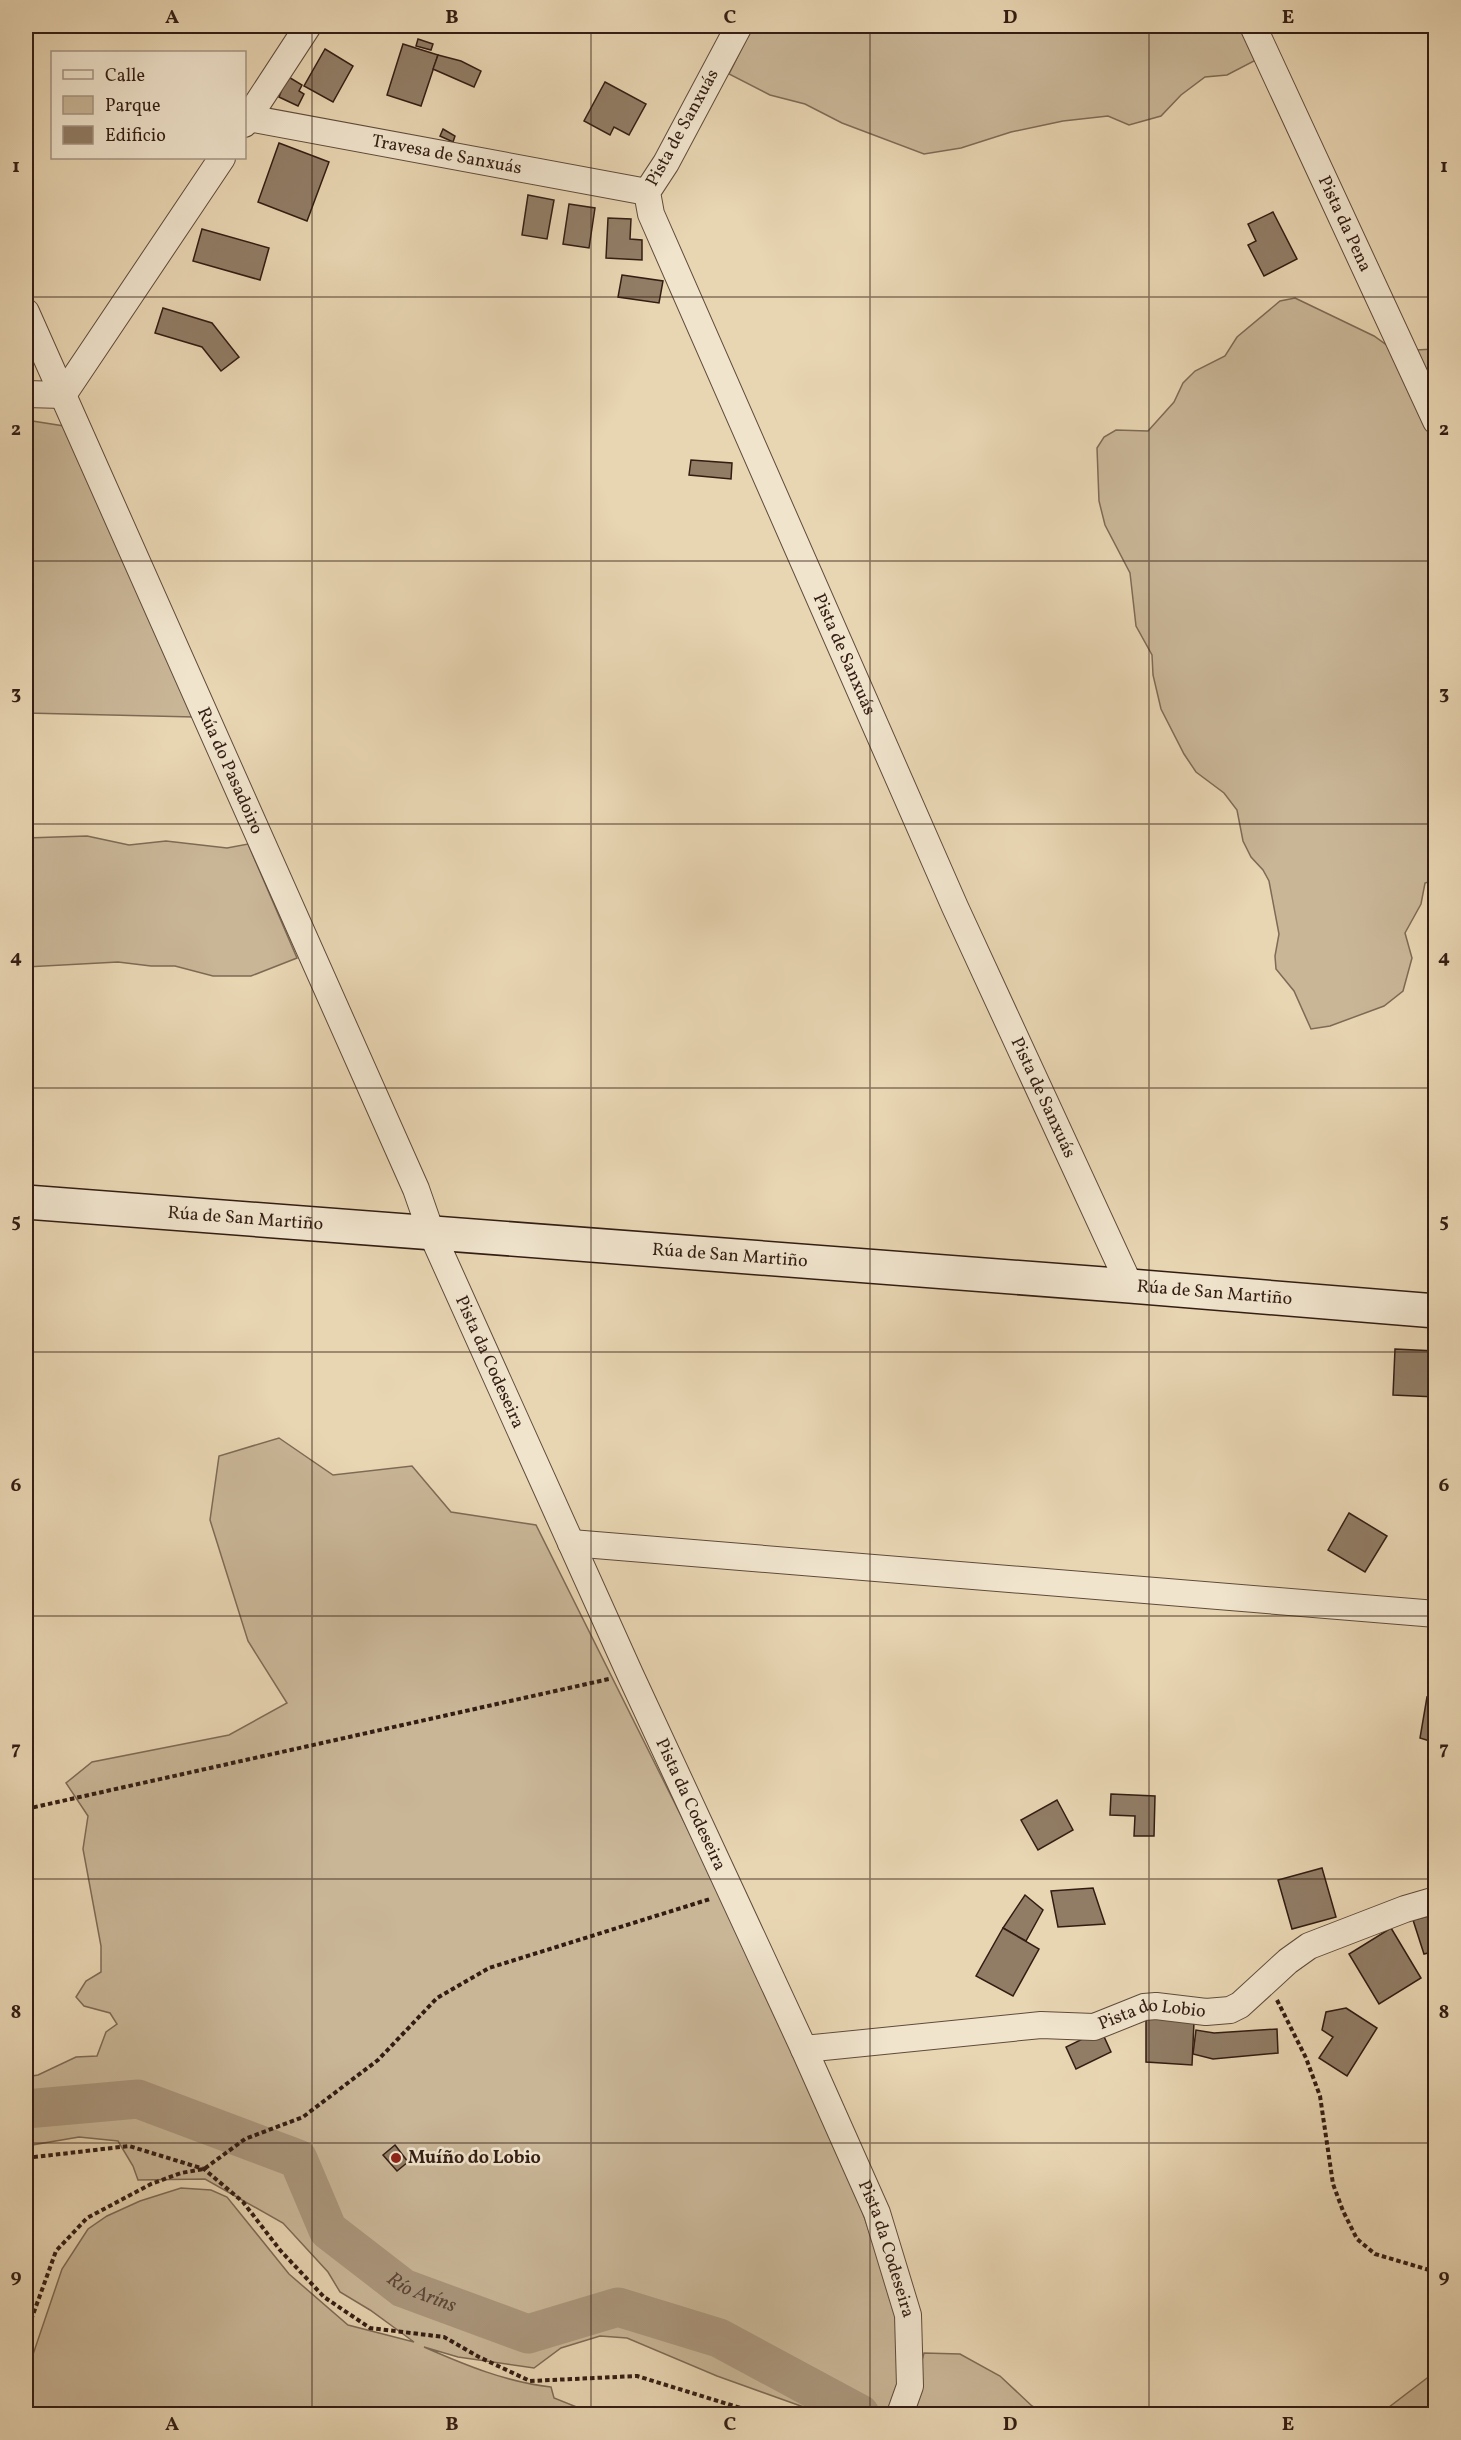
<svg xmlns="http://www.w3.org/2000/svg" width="1461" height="2440" font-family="Vollkorn,serif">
<rect width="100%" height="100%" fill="#e8d5b2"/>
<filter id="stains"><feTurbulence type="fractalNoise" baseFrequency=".00333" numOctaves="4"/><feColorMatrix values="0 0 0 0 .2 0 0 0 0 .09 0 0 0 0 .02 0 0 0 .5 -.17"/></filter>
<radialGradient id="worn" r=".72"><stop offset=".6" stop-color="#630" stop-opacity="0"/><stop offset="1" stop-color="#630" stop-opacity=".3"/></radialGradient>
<!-- green -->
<g fill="#c9b697" stroke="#7e6a55" stroke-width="1.5">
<path d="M753,26H1241L1256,60L1227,75L1205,77L1181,95L1161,116L1129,125L1108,116L1063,121L1011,132L961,148L924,154L842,123L805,104L770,95L729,74Z"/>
<path d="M1295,298L1374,336L1395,351L1435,349V880L1425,883L1421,904L1405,933L1412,958L1403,991L1384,1006L1330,1026L1311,1029L1294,991L1276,969L1275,956L1279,934L1269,881L1263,870L1251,857L1243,841L1237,810L1224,793L1196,772L1184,754L1161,709L1153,675L1152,655L1136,626L1130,573L1105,525L1099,501L1097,448L1104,437L1116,430L1148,431L1174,402L1183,383L1195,371L1225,356L1237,337L1280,301Z"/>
<path d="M26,420L64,426L194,717L26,713Z"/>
<path d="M87,836L129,845L166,841L227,848L248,844L297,958L251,976H213L175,966H151L118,962L26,967V838Z"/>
<path d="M279,1438L333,1475L412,1466L451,1512L536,1525L739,1932L863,2213L892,2300L898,2330L920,2368L924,2353L960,2354L1000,2376L1032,2406L1047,2414H823L717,2376L627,2338L600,2336L561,2348L534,2368L458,2357L424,2347C465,2365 506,2382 551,2387L554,2398L589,2412L603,2414H26V2375L62,2269L88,2229L107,2216L140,2201L181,2188L211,2190L227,2197L289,2274L348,2325L414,2342L370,2310L340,2292L328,2272L283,2223L205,2179L138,2180L133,2166L118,2141L79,2137L26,2146V2077L38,2075L76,2057L97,2056L106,2032L117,2024L110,2013L84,2006L76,1997L86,1981L101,1972V1946L83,1849L88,1816L66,1783L92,1762L229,1735L287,1703L248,1641L210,1520L219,1456Z"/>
<path d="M1435,2372V2414H1380Z"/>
</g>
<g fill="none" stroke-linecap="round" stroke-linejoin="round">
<!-- river -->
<path stroke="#aa967c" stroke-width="39" id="s1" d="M26,2109L138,2099L298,2159L328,2230L403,2288L528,2334L618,2307L719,2338L860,2414"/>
</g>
<!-- building -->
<g fill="#917d66" stroke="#331d13" stroke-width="1.5">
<path d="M418,39L433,44L431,50L416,46Z"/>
<path d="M403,44L438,55L421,106L387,95Z"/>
<path d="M325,49L353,66L333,102L304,86Z"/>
<path d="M438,55L461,61L481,71L474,87L433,69Z"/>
<path d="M287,76L302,85L299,91L304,94L298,106L279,97Z"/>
<path d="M605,82L646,104L629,135L614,127L610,135L584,121Z"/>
<path d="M443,129L455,136L453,142L440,136Z"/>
<path d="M279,143L329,162L307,221L258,202Z"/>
<path d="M528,195L554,200L547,239L522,235Z"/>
<path d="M569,204L595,208L589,248L563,244Z"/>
<path d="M1273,212L1297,259L1264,276L1248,245L1256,241L1248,224Z"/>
<path d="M608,218L631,219L630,239L642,240V260L606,258Z"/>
<path d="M202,229L269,248L260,280L193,261Z"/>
<path d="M622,275L663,281L659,303L618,297Z"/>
<path d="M163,308L212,323L239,357L221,371L202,347L155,333Z"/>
<path d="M691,460L732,463L731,479L689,475Z"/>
<path d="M1395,1349L1436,1351V1397L1393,1395Z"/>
<path d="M1349,1513L1387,1536L1365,1572L1328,1550Z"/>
<path d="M1427,1697L1436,1699V1743L1420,1738Z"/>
<path d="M1111,1794L1155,1796L1154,1836H1134L1135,1816L1110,1815Z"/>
<path d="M1057,1800L1073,1830L1038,1850L1021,1820Z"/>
<path d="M1322,1868L1336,1917L1292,1929L1278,1880Z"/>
<path d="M1093,1888L1105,1924L1058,1927L1051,1891Z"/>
<path d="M1025,1895L1043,1910L1026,1941L1003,1928Z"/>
<path d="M1436,1914V1951L1424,1954L1413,1920Z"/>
<path d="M1003,1928L1039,1949L1013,1996L976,1976Z"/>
<path d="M1391,1928L1421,1978L1379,2004L1349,1954Z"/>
<path d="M1346,2008L1377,2028L1347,2076L1319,2058L1333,2037L1322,2030L1326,2012Z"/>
<path d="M1146,2017L1194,2022L1192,2065L1146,2062Z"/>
<path d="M1277,2029L1278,2053L1213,2059L1193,2054L1196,2030L1214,2033Z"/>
<path d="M1101,2030L1111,2052L1076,2069L1066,2047Z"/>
<path d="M395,2145L408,2162L397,2171L383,2155Z"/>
</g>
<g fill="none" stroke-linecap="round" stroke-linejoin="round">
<!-- street casing -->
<g stroke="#604b3b" stroke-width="28">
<g id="street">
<path id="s2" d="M739,26L666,163L647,192L651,214L955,907L1130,1286"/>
<path id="s3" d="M1253,26L1436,421"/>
<path id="s4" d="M248,118L647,192"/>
<path d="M244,124L308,26"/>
<path id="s5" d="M26,312L416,1189L431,1232L630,1674L804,2049L877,2213L908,2315L910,2386L900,2414"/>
<path d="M26,394L63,395L222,158"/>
<path d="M571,1543L1436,1614"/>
<path id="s6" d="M804,2049L1041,2025L1094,2027L1144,2007L1156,2006L1206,2012L1230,2010L1240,2005L1288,1961L1309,1946L1405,1909L1436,1900"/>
</g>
</g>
<!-- secondary casing -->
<g stroke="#331d13" stroke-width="36">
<g id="secondary">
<path id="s7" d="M26,1202L1130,1286L1436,1311"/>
</g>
</g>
<!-- path -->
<g stroke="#331d13" stroke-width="4" stroke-dasharray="4.5 3" stroke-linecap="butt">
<path d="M26,1809L609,1679"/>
<path d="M1277,2000L1306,2058L1320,2096L1333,2184L1343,2211L1357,2239L1375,2254L1436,2272"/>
<path d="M26,2158L129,2146L204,2169L243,2202L280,2250L324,2297L370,2328L444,2337L479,2357L530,2381L637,2376L760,2414"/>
<path d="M26,2334L56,2251L87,2218L151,2184L181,2173L204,2169L245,2139L303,2117L378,2060L437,1998L489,1968L710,1899"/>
</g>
<!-- street -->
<use href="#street" stroke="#f0e4cd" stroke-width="26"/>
<!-- secondary -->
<use href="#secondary" stroke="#f0e4cd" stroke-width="33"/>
</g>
<!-- grid -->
<path fill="none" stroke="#331d13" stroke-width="1.5" stroke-opacity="0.55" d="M312,26V2414M591,26V2414M870,26V2414M1149,26V2414M26,297H1436M26,561H1436M26,824H1436M26,1088H1436M26,1352H1436M26,1616H1436M26,1879H1436M26,2143H1436"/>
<!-- markers -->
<circle fill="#8f2418" stroke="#f0e4cd" stroke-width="2" cx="396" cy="2158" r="6"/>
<g text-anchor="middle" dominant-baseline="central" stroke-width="5" stroke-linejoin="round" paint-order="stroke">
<!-- street labels -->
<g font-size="18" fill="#331d13" stroke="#f0e4cd">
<text transform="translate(683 128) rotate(-61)">Pista de Sanxuás</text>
<text stroke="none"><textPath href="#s4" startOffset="202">Travesa de Sanxuás</textPath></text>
<text stroke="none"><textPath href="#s3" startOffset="218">Pista da Pena</textPath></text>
<text stroke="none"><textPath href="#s2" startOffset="693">Pista de Sanxuás</textPath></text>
<text stroke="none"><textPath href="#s5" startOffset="502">Rúa do Pasadoiro</textPath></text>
<text stroke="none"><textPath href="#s2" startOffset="1179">Pista de Sanxuás</textPath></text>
<text stroke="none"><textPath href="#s7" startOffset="220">Rúa de San Martiño</textPath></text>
<text stroke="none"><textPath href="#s7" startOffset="706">Rúa de San Martiño</textPath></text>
<text stroke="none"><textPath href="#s7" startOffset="1192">Rúa de San Martiño</textPath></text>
<text stroke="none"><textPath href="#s5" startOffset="1148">Pista da Codeseira</textPath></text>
<text stroke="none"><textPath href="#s5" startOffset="1634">Pista da Codeseira</textPath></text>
<text stroke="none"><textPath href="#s6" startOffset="352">Pista do Lobio</textPath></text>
<text stroke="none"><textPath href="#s5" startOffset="2120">Pista da Codeseira</textPath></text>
</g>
<!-- poi labels -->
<g font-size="18" font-weight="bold" fill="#331d13" stroke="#f0e4cd" text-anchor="start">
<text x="408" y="2158">Muíño do Lobio</text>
</g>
<!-- water labels -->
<g font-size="20" font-style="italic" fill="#5d4738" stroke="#f0e4cd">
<text stroke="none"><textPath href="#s1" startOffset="474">Río Aríns</textPath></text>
</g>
</g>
<!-- margin -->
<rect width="1461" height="2440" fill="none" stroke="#e8d5b2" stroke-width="66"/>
<!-- legend -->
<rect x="51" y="51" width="195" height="108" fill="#f0e4cd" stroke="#a49483" stroke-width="1.5"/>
<rect x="63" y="70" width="30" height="9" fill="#f0e4cd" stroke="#a49483" stroke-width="1.5"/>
<text x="105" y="81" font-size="18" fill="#331d13">Calle</text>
<rect x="63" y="96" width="30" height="18" fill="#c9b697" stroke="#a49483" stroke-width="1.5"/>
<text x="105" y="111" font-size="18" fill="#331d13">Parque</text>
<rect x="63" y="126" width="30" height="18" fill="#917d66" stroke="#a49483" stroke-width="1.5"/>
<text x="105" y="141" font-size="18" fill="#331d13">Edificio</text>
<rect x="33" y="33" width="1395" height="2374" fill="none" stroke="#331d13" stroke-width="2"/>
<g font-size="20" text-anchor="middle" font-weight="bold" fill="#331d13">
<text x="172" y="23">A</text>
<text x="452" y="23">B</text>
<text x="730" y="23">C</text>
<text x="1010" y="23">D</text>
<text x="1288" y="23">E</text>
<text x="16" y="172">1</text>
<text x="1444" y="172">1</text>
<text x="16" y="435">2</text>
<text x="1444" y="435">2</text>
<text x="16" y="699">3</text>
<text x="1444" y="699">3</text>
<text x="16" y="963">4</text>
<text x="1444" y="963">4</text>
<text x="16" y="1227">5</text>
<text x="1444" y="1227">5</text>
<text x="16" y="1491">6</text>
<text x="1444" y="1491">6</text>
<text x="16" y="1754">7</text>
<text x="1444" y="1754">7</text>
<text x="16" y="2018">8</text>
<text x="1444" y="2018">8</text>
<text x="16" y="2282">9</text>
<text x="1444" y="2282">9</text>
<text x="172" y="2430">A</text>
<text x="452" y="2430">B</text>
<text x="730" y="2430">C</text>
<text x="1010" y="2430">D</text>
<text x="1288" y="2430">E</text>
</g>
<rect width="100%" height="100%" filter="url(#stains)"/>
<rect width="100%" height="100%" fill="url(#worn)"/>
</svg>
